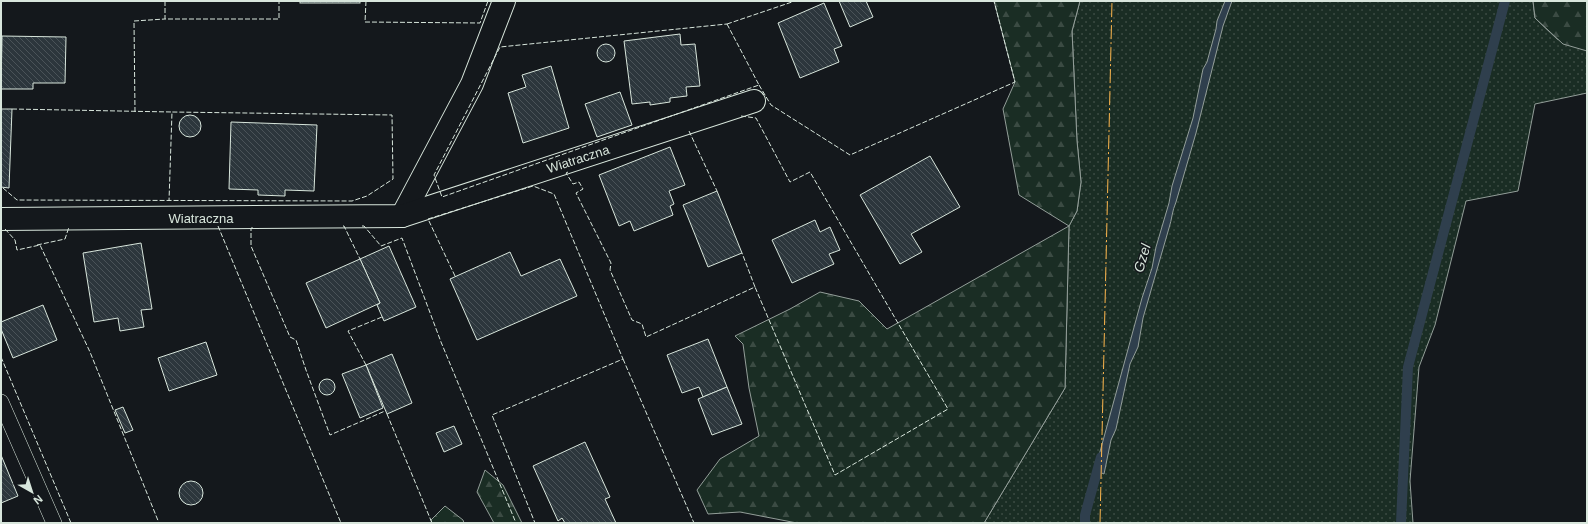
<svg xmlns="http://www.w3.org/2000/svg" width="1588" height="524" font-family="Helvetica,sans-serif">
<defs>
<pattern id="grass-dots" width="8" height="8" patternUnits="userSpaceOnUse"><rect width="8" height="8" fill="#1a2d24"/><path d="M2 2h.1M6 6h.1" fill="none" stroke="#3b4b43" stroke-width="1.8" stroke-linecap="round"/></pattern>
<pattern id="forest-firs" width="22" height="20" patternUnits="userSpaceOnUse"><rect width="22" height="20" fill="#1a2d24"/><path d="M5 1l3.5 6h-7zM16 11l3.5 6h-7z" fill="#3b4b43"/></pattern>
<pattern id="building-back-hatch" width="6" height="6" patternUnits="userSpaceOnUse"><rect width="6" height="6" fill="#2c363c"/><path d="M-1 5l2 2M0 0l6 6M5-1l2 2" fill="none" stroke="#4a5358"/></pattern>
</defs>
<rect width="100%" height="100%" fill="#14181c"/>
<!-- grass -->
<path fill="url(#grass-dots)" stroke="#939e99" d="M1080,1H1533L1535,18L1557,39L1587,50V93L1535,104L1518,191L1466,201L1435,325L1419,367L1410,481L1413,523H984L1065,388L1069,226L1077,211L1081,182L1077,141L1072,31Z"/>
<!-- forest -->
<g fill="url(#forest-firs)" stroke="#939e99">
<path d="M994,1H1080L1072,31L1077,141L1081,182L1077,211L1069,226L1065,388L984,523H797L740,512L708,514L697,490L720,459L759,436L749,388L743,344L735,336L790,309L820,292L859,301L887,329L1069,226L1019,195L1003,109L1015,82Z"/>
<path d="M1533,1H1587V51L1563,44L1535,18Z"/>
<path d="M485,470L503,485L522,523H494L477,492Z"/>
<path d="M445,506L463,520L464,523H432L431,520Z"/>
</g>
<!-- water -->
<path fill="#2f3f4d" stroke="#939e99" d="M1225,1H1232L1223,26L1196,133L1176,202C1172,211 1172,219 1169,228L1143,318L1138,347L1130,364L1116,429L1111,440L1104,474L1095,470L1142,298L1152,268L1156,247L1169,203L1172,186L1193,118L1203,69L1207,62L1216,29L1217,21Z"/>
<g fill="none" stroke-linecap="round" stroke-linejoin="round">
<!-- stream -->
<g stroke="#2f3f4d" stroke-width="10">
<path d="M1085,523V515L1101,457"/>
<path d="M1401,523L1408,367L1505,1"/>
</g>
</g>
<!-- building -->
<g fill="url(#building-back-hatch)" stroke="#d8e6dc">
<rect x="300" y="1" width="60" height="2"/>
<path d="M839,1H866L873,17L850,27Z"/>
<path d="M824,3L842,46L834,49L839,62L800,78L778,23Z"/>
<path d="M680,34L681,45L695,44L700,86L686,87L687,96L670,98V102L650,105V102L632,104L624,41Z"/>
<path d="M2,36L66,37L65,83H33V89H1Z"/>
<circle cx="606" cy="53" r="9"/>
<path d="M551,66L569,128L523,143L508,93L526,87L522,75Z"/>
<path d="M620,92L632,125L597,137L585,104Z"/>
<path d="M1,109H12L9,188L1,187Z"/>
<circle cx="190" cy="126" r="11"/>
<path d="M231,122L317,125L314,191L285,190V196L258,195V190L229,189Z"/>
<path d="M670,147L685,185L669,191L674,204L670,206L673,215L634,231L630,221L619,226L599,175Z"/>
<path d="M930,156L960,207L911,234L922,252L900,264L860,195Z"/>
<path d="M717,191L742,253L708,267L683,205Z"/>
<path d="M815,220L820,232L830,227L840,250L829,254L834,264L792,283L772,240Z"/>
<path d="M141,243L152,309L141,310L144,327L120,331L118,318L94,322L83,253Z"/>
<path d="M389,246L416,307L384,321L377,305L380,303L360,259Z"/>
<path d="M510,252L521,276L560,259L577,296L477,340L450,279Z"/>
<path d="M360,259L380,303L326,328L306,283Z"/>
<path d="M43,305L57,340L13,358L1,329V322Z"/>
<path d="M708,339L727,387L703,397L699,387L682,393L667,355Z"/>
<path d="M206,342L217,375L169,391L158,358Z"/>
<path d="M392,354L412,403L387,414L366,365Z"/>
<path d="M366,365L383,408L360,418L342,374Z"/>
<circle cx="327" cy="387" r="8"/>
<path d="M727,387L742,424L712,435L698,399Z"/>
<path d="M123,407L133,430L125,433L115,410Z"/>
<path d="M454,426L462,444L444,452L436,433Z"/>
<path d="M585,442L610,497L605,499L616,523H565L562,518L558,521L533,466Z"/>
<path d="M1,455L18,496L1,503Z"/>
<circle cx="191" cy="493" r="12"/>
</g>
<g fill="none" stroke-linecap="round" stroke-linejoin="round">
<!-- service casing -->
<g stroke="#d8e6dc" stroke-width="16">
<path id="service" d="M1,402L54,523"/>
</g>
<!-- minor casing -->
<g stroke="#d8e6dc" stroke-width="24">
<g id="minor">
<path d="M402,216L472,84L504,1"/>
<path d="M1,219L402,216L754,101"/>
</g>
</g>
<!-- service -->
<use href="#service" stroke="#14181c" stroke-width="15"/>
<!-- minor -->
<use href="#minor" stroke="#14181c" stroke-width="22"/>
<!-- fence -->
<g stroke="#d8e6dc" stroke-width="1" stroke-dasharray="5 2" stroke-linecap="butt">
<path d="M165,1V19H279V1"/>
<path d="M366,1L365,22L480,23L488,1"/>
<path d="M727,24L759,85L442,197L434,175L500,47Z"/>
<path d="M727,24L795,1"/>
<path d="M759,85L771,105L850,155L1015,82L994,1"/>
<path d="M12,109L172,112"/>
<path d="M135,112L134,21L165,19"/>
<path d="M741,116L756,118L790,182L810,172L948,409L835,475L755,287"/>
<path d="M689,131L717,191"/>
<path d="M568,172L566,173L573,184L579,182L583,189L576,193L611,263L610,270L632,320L642,324L646,337L755,287L742,253"/>
<path d="M3,188L17,200L352,201L367,196L393,179L392,115L172,112L169,201"/>
<path d="M218,226L341,523"/>
<path d="M343,226H344L360,259"/>
<path d="M362,226H364L381,246L402,238L441,342L516,523"/>
<path d="M253,228H251V246L290,337L296,340L306,370L330,435L385,411"/>
<path d="M5,229L15,240L17,250L40,245L90,352L159,523"/>
<path d="M37,245L65,239L69,227"/>
<path d="M455,276L428,219L533,186L554,194L623,359L492,415L535,523"/>
<path d="M1,357L71,523"/>
<path d="M623,359L694,523"/>
<path d="M366,365L348,331L382,317"/>
<path d="M387,414L432,523"/>
</g>
<!-- power -->
<path stroke="#ffb74d" stroke-width="1" stroke-dasharray="14 3 2 3" stroke-linecap="butt" d="M1100,523L1112,1"/>
</g>
<g text-anchor="middle" dominant-baseline="central" stroke-width="3" stroke-linejoin="round" paint-order="stroke">
<!-- street labels -->
<g font-size="13" fill="#d8e6dc" stroke="#14181c">
<text transform="translate(578 159) rotate(-18)">Wiatraczna</text>
<text x="201" y="218">Wiatraczna</text>
</g>
<!-- water labels -->
<g font-size="14" font-style="italic" fill="#d8e6dc" stroke="#14181c">
<text transform="translate(1142 258) rotate(-74)">Gzel</text>
</g>
</g>
<!-- border -->
<rect width="1588" height="524" fill="none" stroke="#d8e6dc" stroke-width="4"/>
<!-- north arrow -->
<g transform="translate(32 492) rotate(141)" stroke="#14181c" stroke-width="3" paint-order="stroke">
<path d="M0-3L7 15L0 10L-7 15Z" fill="#d8e6dc"/>
<text y="-6" font-size="11" font-weight="bold" text-anchor="middle" fill="#d8e6dc">N</text>
</g>
</svg>
